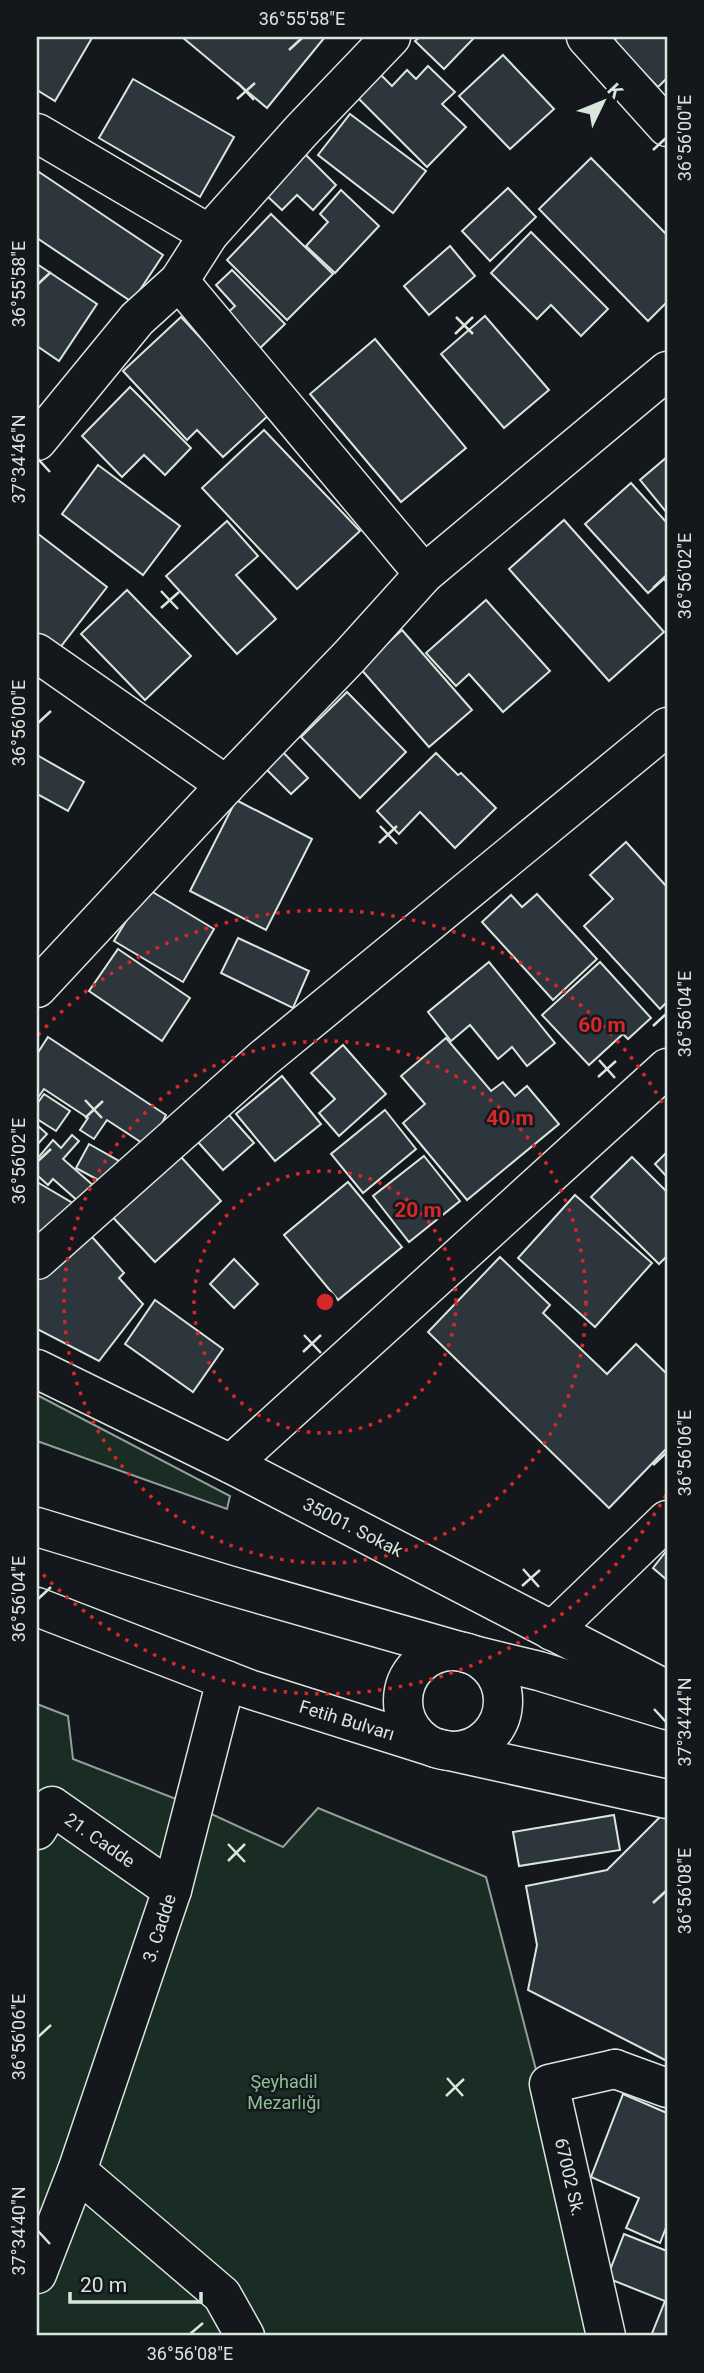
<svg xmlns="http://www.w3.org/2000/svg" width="704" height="2373" font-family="Roboto,sans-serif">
<rect width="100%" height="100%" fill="#14181c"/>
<!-- green -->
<g fill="#1a2d24" stroke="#939e99" stroke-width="2">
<path d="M37,1395L230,1496L227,1509L37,1441Z"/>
<path d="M37,1704L68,1716L73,1759L194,1806L283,1847L318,1808L486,1877L605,2336H37Z"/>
</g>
<!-- building -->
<g fill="#2c363c" stroke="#d8e6dc" stroke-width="2">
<path d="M37,37L92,38L55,101L37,90Z"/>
<path d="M182,37H325L267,108Z"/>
<path d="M420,37H470L473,39L444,69L415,41Z"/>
<path d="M618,37H667V78L658,87L613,41Z"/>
<path d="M503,55L554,109L510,149L459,96Z"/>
<path d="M428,66L455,92L442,104L466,127L427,167L356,96L379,73L392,86L407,70L416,79Z"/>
<path d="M133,79L234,137L200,197L99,138Z"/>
<path d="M350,114L426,171L393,213L318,155Z"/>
<path d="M305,154L336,185L313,210L297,195L282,210L266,195Z"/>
<path d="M591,158L667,235V302L648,321L539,209Z"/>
<path d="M39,172L163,255L132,302L37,238V176Z"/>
<path d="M508,188L536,217L490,261L462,231Z"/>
<path d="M341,190L379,226L335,273L306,246L328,222L320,214Z"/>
<path d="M271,214L333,274L287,320L227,260Z"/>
<path d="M531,232L608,309L581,336L551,305L537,319L491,273Z"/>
<path d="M450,246L475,276L429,315L404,286Z"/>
<path d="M37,264L97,304L59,361L37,346Z"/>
<path d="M232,270L285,324L254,354L221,319L235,306L216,285Z"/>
<path d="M485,316L549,390L504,428L441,354Z"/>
<path d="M181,317L271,413L223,457L197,430L187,440L123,371Z"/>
<path d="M375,339L466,448L401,502L310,394Z"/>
<path d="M130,387L191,448L165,475L144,455L122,477L82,436Z"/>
<path d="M264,430L360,531L297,589L202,488Z"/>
<path d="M667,457V513L640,480Z"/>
<path d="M98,465L180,526L143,575L62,514Z"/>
<path d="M631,483L667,523V583L664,579L648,593L585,524Z"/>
<path d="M564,520L664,632L609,681L509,569Z"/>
<path d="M227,521L258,556L236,575L276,619L237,654L166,576Z"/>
<path d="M37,533L107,587L55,654L37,640Z"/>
<path d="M127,590L191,656L145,700L81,634Z"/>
<path d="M486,600L550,671L503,712L469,674L456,686L426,653Z"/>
<path d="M402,630L472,710L429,747L360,668Z"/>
<path d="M347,692L406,752L360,798L301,737Z"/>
<path d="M274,743L308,778L291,794L257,760Z"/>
<path d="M436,753L458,775L461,773L496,808L455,848L420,812L399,834L377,811Z"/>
<path d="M37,755L84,782L68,811L37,794Z"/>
<path d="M236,800L312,839L266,930L190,891Z"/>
<path d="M626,842L667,887V1002L660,1009L584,926L613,899L590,875Z"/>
<path d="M146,888L214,929L183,982L114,941Z"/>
<path d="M537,894L597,959L553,1000L482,922L511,895L522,907Z"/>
<path d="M238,938L309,971L293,1008L221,973Z"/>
<path d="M118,949L190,998L162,1041L89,991Z"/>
<path d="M489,962L555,1043L527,1066L512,1047L498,1059L470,1025L451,1041L428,1012Z"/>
<path d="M600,962L651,1018L628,1039L623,1034L589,1065L542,1015Z"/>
<path d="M48,1037L166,1115L150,1148L107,1120L94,1139L80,1130L88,1118L44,1089L37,1099V1054Z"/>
<path d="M446,1038L491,1091L503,1082L515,1096L527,1086L559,1124L467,1200L403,1123L425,1104L401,1076Z"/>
<path d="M343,1045L386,1094L339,1136L319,1113L335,1099L311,1073Z"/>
<path d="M282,1076L321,1124L275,1161L236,1114Z"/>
<path d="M44,1094L70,1111L56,1131L37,1119V1104Z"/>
<path d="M220,1105L254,1143L223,1170L189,1132Z"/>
<path d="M385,1110L416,1149L363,1193L331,1154Z"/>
<path d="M37,1125L47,1134L37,1145Z"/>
<path d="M72,1135L79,1141L63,1159L102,1193L87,1209L53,1179L48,1185L37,1175V1159L53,1140L61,1148Z"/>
<path d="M89,1144L126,1165L113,1188L76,1168Z"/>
<path d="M172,1147L221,1201L155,1262L105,1209Z"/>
<path d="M667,1152V1177L655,1164Z"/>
<path d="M424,1156L460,1201L409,1242L373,1196Z"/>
<path d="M632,1157L667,1192V1256L659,1264L591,1197Z"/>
<path d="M37,1182L81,1208L37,1247Z"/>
<path d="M348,1182L402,1247L338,1300L284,1235Z"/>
<path d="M575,1195L652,1263L595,1327L518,1258Z"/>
<path d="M85,1229L124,1273L119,1278L143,1304L99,1361L37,1329V1273Z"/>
<path d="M500,1257L550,1305L543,1313L607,1374L636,1344L667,1374V1448L609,1508L428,1332Z"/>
<path d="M234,1259L258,1284L234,1308L210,1284Z"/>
<path d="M155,1300L223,1349L193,1392L125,1344Z"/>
<path d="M667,1550V1580L653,1568Z"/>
<path d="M664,1813L667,1816V2061L528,1990L537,1945L526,1886L607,1870Z"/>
<path d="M614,1815L620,1850L519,1866L513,1832Z"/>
<path d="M623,2094L667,2113V2225L660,2243L626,2228L639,2198L591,2177Z"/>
<path d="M624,2234L667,2251V2336H651L665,2301L607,2278Z"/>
</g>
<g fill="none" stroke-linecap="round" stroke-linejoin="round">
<!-- street casing -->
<g stroke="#d8e6dc" stroke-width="41">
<g id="street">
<path d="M586,37L667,127"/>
<path d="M37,133L209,234"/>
<path d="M179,281L424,574"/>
<path d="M37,441L137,319L179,281L209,234L301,131L391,37"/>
<path d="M37,653L226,785"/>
<path d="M37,988L226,785L350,656L424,574L667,371"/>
<path d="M37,1260L264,1058L667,727"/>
<path d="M231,1464L667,1068"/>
<path d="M552,1631L667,1520"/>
<path d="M37,1830L52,1806L172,1890"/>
<path d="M615,2069L667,2088"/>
<path d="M77,2171L222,2295L245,2336"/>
<path d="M37,2274L77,2171L172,1890L226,1680"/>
</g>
</g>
<!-- secondary casing -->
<g stroke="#d8e6dc" stroke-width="41">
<g id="secondary">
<path d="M37,1369L231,1464L667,1690"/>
<path d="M37,1527L228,1585L473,1655L539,1671L667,1710"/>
<path d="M37,1607L249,1689L436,1748L667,1799"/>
<circle cx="453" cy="1701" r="50"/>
<path d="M606,2336L549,2084L615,2069"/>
</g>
</g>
<!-- street -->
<use href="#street" stroke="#14181c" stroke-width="38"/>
<!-- secondary -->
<use href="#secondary" stroke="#14181c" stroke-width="38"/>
</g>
<!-- ticks -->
<path fill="none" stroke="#d8e6dc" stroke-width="2.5" d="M289,50L302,38M237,82L254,100M237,99L255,83M653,150L666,138M38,284L51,272M456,317L473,334M455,334L473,317M38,459L50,472M653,588L666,576M161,591L178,609M161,608L179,592M38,723L51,711M380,826L397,844M379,843L397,826M653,1026L666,1014M599,1060L615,1078M598,1077L616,1061M85,1100L102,1118M85,1118L103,1101M38,1161L51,1149M304,1335L321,1353M303,1352L321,1335M653,1465L666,1453M523,1569L539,1587M522,1586L540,1570M38,1599L51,1587M654,1709L666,1722M228,1844L245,1862M228,1861L245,1844M653,1903L666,1891M38,2037L51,2025M447,2078L463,2096M446,2096L464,2079M38,2231L50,2244M190,2334L203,2323"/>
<!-- distance rings -->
<g fill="none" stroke="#d62828" stroke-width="3.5" stroke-dasharray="3.5 7">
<circle cx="325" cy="1302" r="131"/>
<circle cx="325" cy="1302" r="261"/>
<path d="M666 1495A392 392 0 0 1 38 1569M38 1035A392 392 0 0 1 666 1109"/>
</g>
<g text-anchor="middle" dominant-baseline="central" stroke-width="5" stroke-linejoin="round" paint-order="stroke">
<!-- street labels -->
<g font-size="18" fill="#d8e6dc" stroke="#14181c">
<text transform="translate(353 1527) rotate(27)">35001. Sokak</text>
<text transform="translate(347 1720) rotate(17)">Fetih Bulvarı</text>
<text transform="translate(100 1840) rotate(35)">21. Cadde</text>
<text transform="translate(159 1928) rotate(-72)">3. Cadde</text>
<text transform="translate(570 2177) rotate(77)">67002 Sk.</text>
</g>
<!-- park labels -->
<g font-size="18" fill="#8ac095" stroke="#14181c">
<text x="284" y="2081">Şeyhadil<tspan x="284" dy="21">Mezarlığı</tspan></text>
</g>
</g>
<circle cx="325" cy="1302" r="10" fill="#d62828" stroke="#14181c" stroke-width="3.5"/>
<g font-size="21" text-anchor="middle" font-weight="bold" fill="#d62828" stroke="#14181c" stroke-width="5" stroke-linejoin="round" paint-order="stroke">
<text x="602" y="1032">60 m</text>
<text x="510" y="1125">40 m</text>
<text x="418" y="1217">20 m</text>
</g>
<!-- border -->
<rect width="704" height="2373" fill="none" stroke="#14181c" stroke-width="77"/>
<!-- north arrow -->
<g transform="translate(603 102) rotate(47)" stroke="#14181c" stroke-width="5" paint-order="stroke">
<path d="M0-5L12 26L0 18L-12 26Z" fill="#d8e6dc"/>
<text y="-10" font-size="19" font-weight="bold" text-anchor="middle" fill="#d8e6dc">K</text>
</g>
<!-- scale -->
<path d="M70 2292v10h131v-10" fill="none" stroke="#d8e6dc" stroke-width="3.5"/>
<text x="80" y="2292" font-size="21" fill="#d8e6dc" stroke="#14181c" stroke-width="5" paint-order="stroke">20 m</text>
<rect x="38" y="38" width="628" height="2296" fill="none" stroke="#d8e6dc" stroke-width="2.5"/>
<g font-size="18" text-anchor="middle" fill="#d8e6dc">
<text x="302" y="25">36°55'58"E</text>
<text transform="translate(685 138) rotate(-90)" y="6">36°56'00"E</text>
<text transform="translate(19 284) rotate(-90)" y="6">36°55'58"E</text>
<text transform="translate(19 459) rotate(-90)" y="6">37°34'46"N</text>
<text transform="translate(685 576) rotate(-90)" y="6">36°56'02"E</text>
<text transform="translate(19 723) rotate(-90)" y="6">36°56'00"E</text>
<text transform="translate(685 1014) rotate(-90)" y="6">36°56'04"E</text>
<text transform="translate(19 1161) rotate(-90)" y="6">36°56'02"E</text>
<text transform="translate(685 1453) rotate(-90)" y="6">36°56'06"E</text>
<text transform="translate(19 1599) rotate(-90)" y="6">36°56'04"E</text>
<text transform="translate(685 1722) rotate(-90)" y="6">37°34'44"N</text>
<text transform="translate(685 1891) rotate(-90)" y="6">36°56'08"E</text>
<text transform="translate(19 2037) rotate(-90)" y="6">36°56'06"E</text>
<text transform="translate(19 2231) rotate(-90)" y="6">37°34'40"N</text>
<text x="190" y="2360">36°56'08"E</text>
</g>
</svg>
